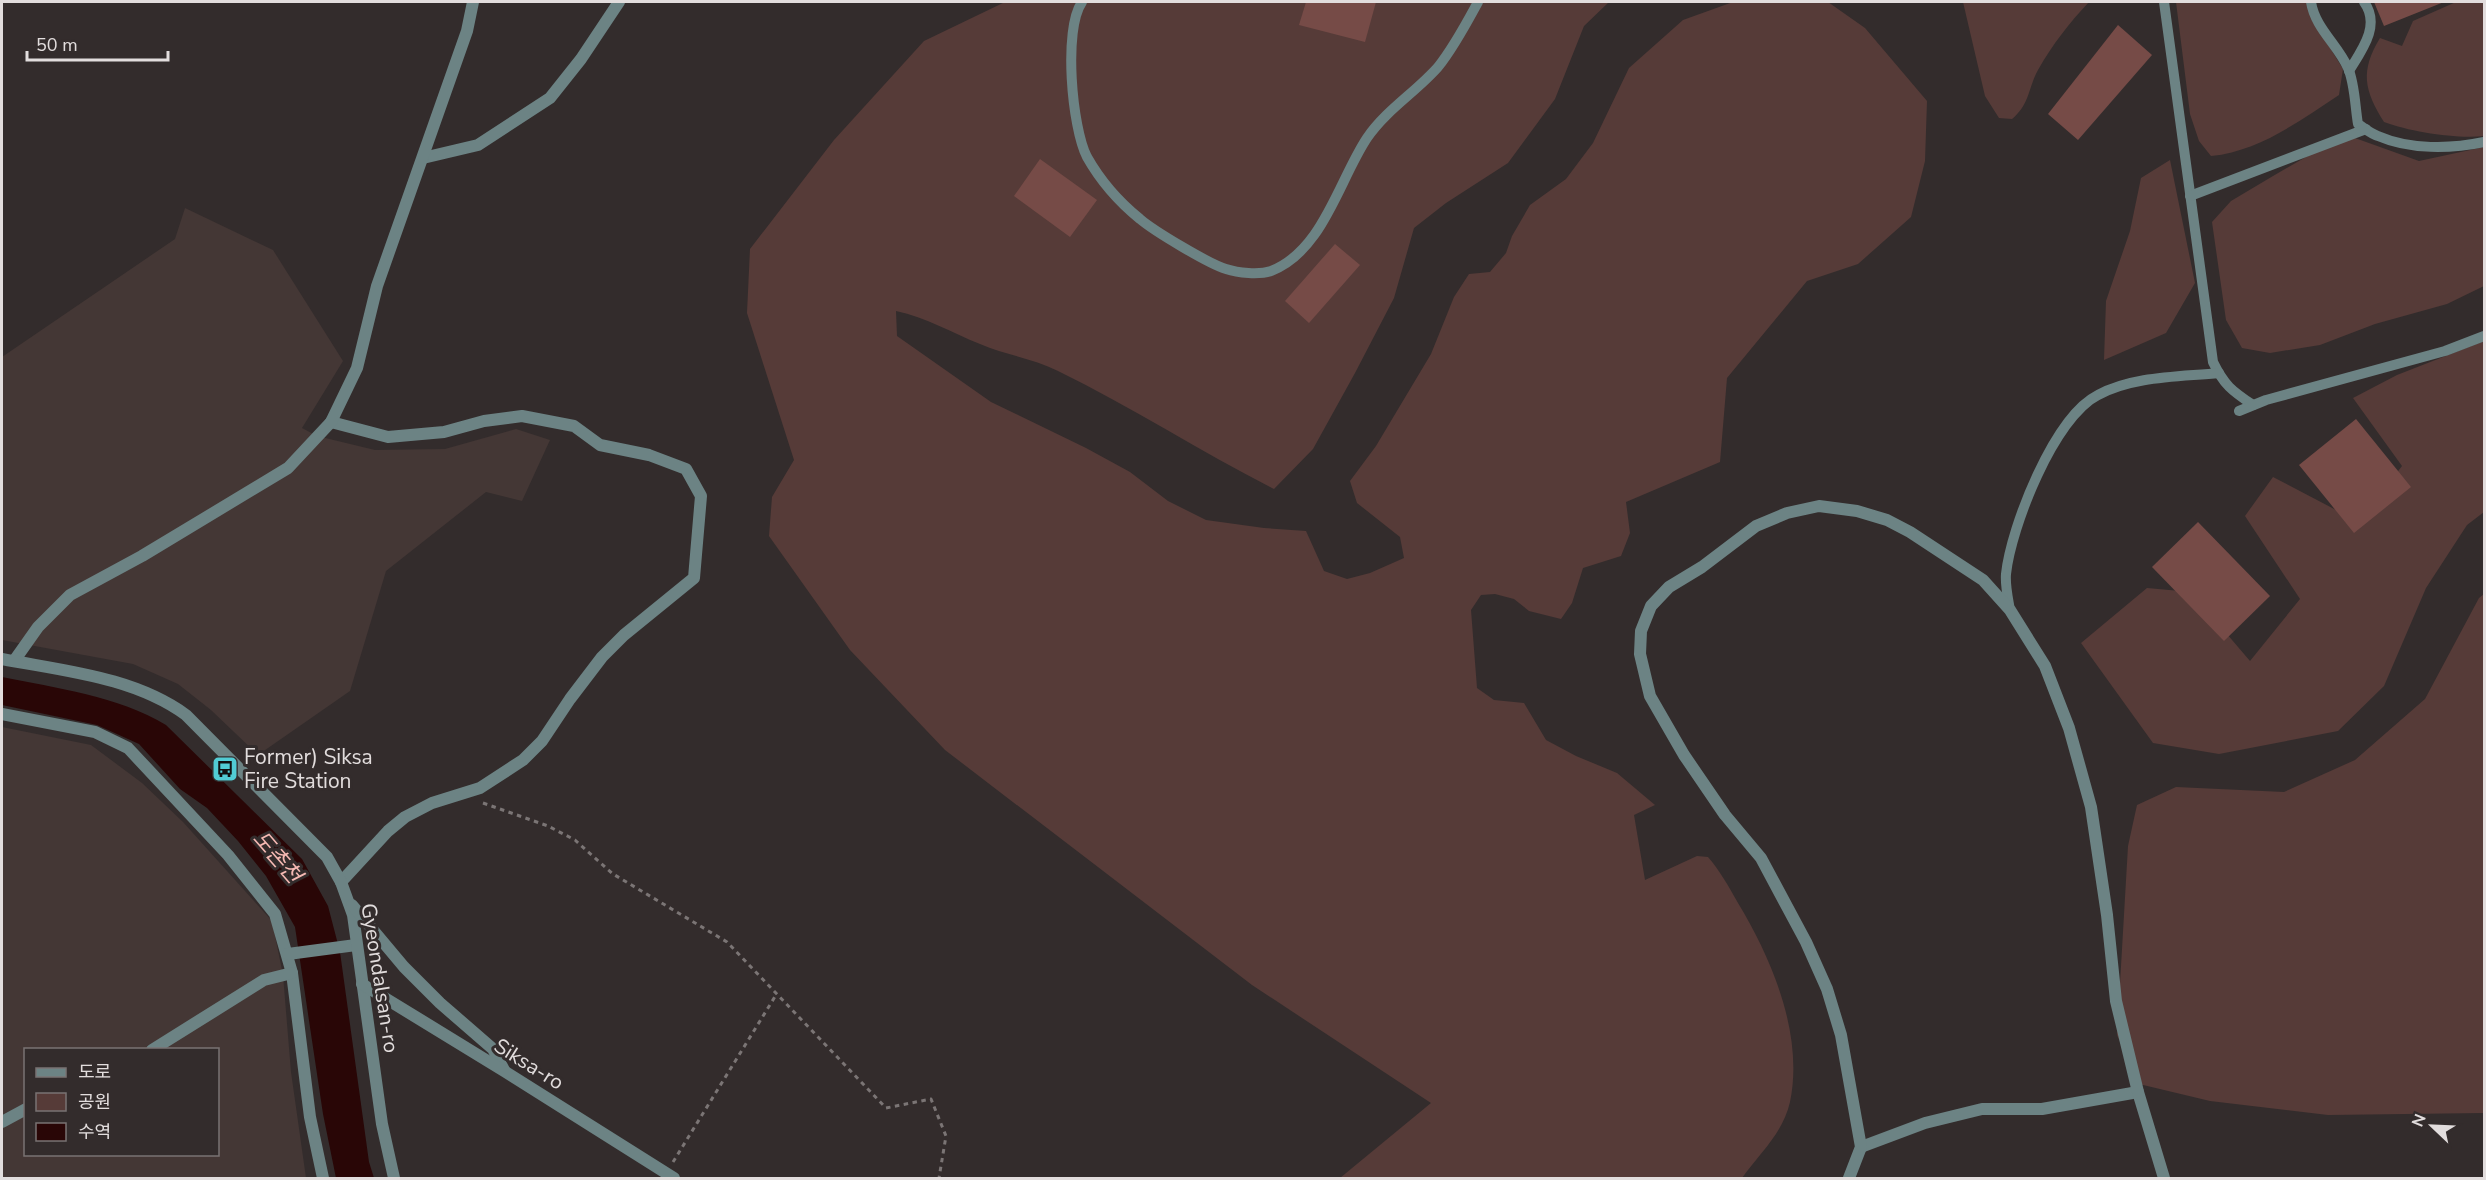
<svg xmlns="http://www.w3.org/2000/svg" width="2486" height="1180" font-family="'Nunito Sans','Noto Sans KR',sans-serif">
<rect width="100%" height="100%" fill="#332c2c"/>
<!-- built -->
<g fill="#443735" fill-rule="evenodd">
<path d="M185,208L273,250L343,361L302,428L317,436L375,450L445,449L516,429L550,440L522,501L486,492L386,571L350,691L258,755L211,710L178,684L133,664L2,640V357L175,239Z"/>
<path d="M2,727L91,745L142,783L183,822L272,921L283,975L291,1072L306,1178H2ZM26,1050H218V1154H26Z"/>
</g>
<!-- green -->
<g fill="#563b38">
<path d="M1005,2H1609L1584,26L1555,99L1508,163L1446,203L1414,228L1394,298L1355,373L1313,449L1274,489C1201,452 1132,407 1058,371C1034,359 1006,355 980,344C952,333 926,317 896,311L897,336L991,402L1086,448L1130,472L1168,501L1206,520L1264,528L1306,531L1324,571L1347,579L1370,573L1404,558L1400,537L1357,503L1350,481L1376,446L1431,354L1454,297L1469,274L1490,272L1506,253L1512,236L1530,205L1566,179L1593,143L1629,68L1683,20L1733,2H1828L1865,28L1927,101L1925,161L1911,217L1858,264L1807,281L1727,378L1720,462L1626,502L1630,533L1621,556L1583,568L1572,603L1561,619L1529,611L1514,599L1495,594L1481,595L1471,610L1477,688L1494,700L1524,703L1546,740L1576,756L1617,773L1655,805L1634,815L1645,880L1697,856L1708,857C1720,871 1729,887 1738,903C1772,959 1804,1035 1790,1102C1783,1133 1760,1153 1742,1178H1340L1431,1103L1252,985L945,750L850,650L769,536L772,497L794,460L747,313L750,249L834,140L924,41Z"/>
<path d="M1963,2H2089C2070,22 2052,45 2038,70C2028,88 2030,104 2012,119L1999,118L1985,96Z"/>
<path d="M2176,2H2307L2324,38L2343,69L2339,95C2299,121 2260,151 2211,156L2199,141L2190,114Z"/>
<path d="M2456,2H2484V136C2456,139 2411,132 2384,122C2364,90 2360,71 2380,38L2402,46L2413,21Z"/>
<path d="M2355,138L2419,161L2484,147V286L2447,304L2375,324L2320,345L2270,353L2242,348L2226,320L2212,222L2231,201L2273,176L2318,150Z"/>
<path d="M2170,160L2195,283L2166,333L2104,360L2106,301L2130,231L2141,178Z"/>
<path d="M2484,341V512L2467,525L2426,588L2384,686L2338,731L2219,754L2153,743L2081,643L2147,588L2191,592L2250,661L2300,599L2245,516L2273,477L2359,522L2402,466L2353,398L2397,375Z"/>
<path d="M2484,594V1113L2328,1115L2210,1101L2139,1084L2117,1035L2128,846L2137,805L2176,787L2284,792L2355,760L2425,699L2479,598Z"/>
</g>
<!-- water -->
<path fill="#290606" d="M2,677C56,688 118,696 166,725L302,859L328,906L340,952L369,1162L374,1178H336L323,1114L295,927L266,876L238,841L207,808L180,789L139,744L97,725L2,705Z"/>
<!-- building -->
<g fill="#764b47">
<path d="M1306,2H1376L1365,42L1299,25Z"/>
<path d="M2374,2H2444L2384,26Z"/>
<path d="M2118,25L2152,55L2078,140L2048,114Z"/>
<path d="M1040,159L1097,200L1070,237L1014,196Z"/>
<path d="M1335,244L1360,265L1309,323L1285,301Z"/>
<path d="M2356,419L2411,487L2354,533L2299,465Z"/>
<path d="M2198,522L2270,596L2224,641L2152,567Z"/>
</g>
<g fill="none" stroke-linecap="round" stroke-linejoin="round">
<!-- path -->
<g stroke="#7b7575" stroke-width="3" stroke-dasharray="4.5 4.5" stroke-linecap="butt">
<path d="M483,803L548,826L575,840L613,874L727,942L886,1108L931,1099L946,1136L939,1178"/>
<path d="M673,1162L776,995"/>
</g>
<!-- service -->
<g stroke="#6c8384" stroke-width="10">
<path d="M1082,2C1063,29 1072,128 1087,157C1100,180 1119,202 1140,219C1154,231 1209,264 1226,269C1238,273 1259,275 1271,271C1323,251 1339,180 1367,138C1386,110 1416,92 1438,67C1454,47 1466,24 1478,2"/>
<path d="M2164,2L2213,362C2224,385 2232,391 2253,405"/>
<path d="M2311,2C2315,28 2338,45 2348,68C2355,84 2355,107 2358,124C2364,128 2371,134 2378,136C2410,150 2451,149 2484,142"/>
<path d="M2349,71C2362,50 2381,25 2364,2"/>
<path d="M2190,196L2366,129"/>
<path d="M2239,411L2266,400L2445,351L2484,336"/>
<path d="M2010,610C2008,598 2005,586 2006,574C2011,527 2054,417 2098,395C2133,376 2179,377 2219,373"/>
</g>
<!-- minor -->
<g stroke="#6c8384" stroke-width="12">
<path d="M423,158L478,145L550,98L581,59L619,2"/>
<path d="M331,422L388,437L444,432L484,421L522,416L574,426L600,445L649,455L686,469L701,496L694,578L624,635L602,657L570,699L542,741L523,760L480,788L432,803L405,817L388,831L341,882"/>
<path d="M14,661L38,627L70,595L142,556L288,468L331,422L357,368L377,286L467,31L473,2"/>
<path d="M2,714L95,732L128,748L228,855L275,914L292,973L310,1117L323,1178"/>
<path d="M288,954L356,945"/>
<path d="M152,1050L264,980L292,973"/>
<path d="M2,1122L26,1109"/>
<path d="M1861,1147L1925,1123L1982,1109H2042L2138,1092"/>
<path d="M1849,1178L1861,1147L1841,1035L1827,989L1806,942L1761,858L1725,815L1684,755L1650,696L1640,654L1641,631L1651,606L1669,587L1702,567L1756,526L1787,513L1819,506L1857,511L1887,520L1910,532L1983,580L2010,610L2045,666L2069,728L2091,807L2107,915L2116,1001L2138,1092L2164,1178"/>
</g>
<!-- tertiary -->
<g stroke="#6c8384" stroke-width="12">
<path d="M2,659C64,671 134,677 186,715L327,857L341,882L353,915L382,1124L394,1178"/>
<path d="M352,905L404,967L440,1003L493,1049L504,1070"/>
<path d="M362,984L504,1071L674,1178"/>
</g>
</g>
<!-- icons -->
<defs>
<g id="bus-square" transform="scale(1.35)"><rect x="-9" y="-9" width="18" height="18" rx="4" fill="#51ccd4" stroke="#332c2c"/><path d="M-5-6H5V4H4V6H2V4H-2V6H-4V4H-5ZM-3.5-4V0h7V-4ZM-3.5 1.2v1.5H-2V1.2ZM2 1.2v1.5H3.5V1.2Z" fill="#111"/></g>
</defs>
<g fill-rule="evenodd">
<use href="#bus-square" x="225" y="769"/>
</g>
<g text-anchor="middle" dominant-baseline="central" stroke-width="6" stroke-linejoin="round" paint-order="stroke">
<!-- poi labels -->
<g font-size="21" fill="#e2dddd" stroke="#332c2c" text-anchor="start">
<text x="244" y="757">Former) Siksa<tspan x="244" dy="24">Fire Station</tspan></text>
</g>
<!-- street labels -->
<g font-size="21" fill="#e2dddd" stroke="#332c2c">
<text transform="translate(380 978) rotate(81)">Gyeondalsan-ro</text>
<text transform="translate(529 1064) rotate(32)">Siksa-ro</text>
</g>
<!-- water labels -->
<g font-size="22" font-style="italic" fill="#f6bab4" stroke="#332c2c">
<text transform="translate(277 857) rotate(49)">도촌천</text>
</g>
</g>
<!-- border -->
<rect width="2486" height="1180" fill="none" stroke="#e2dddd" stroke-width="6"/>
<!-- legend -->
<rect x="24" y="1048" width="195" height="108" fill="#332c2c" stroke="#797373" stroke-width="1.5"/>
<rect x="36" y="1068" width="30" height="9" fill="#6c8384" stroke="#797373" stroke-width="1.5"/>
<text x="78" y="1078" font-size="18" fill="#e2dddd">도로</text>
<rect x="36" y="1093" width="30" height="18" fill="#563b38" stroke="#797373" stroke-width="1.5"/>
<text x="78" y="1108" font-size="18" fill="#e2dddd">공원</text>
<rect x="36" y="1123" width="30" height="18" fill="#290606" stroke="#797373" stroke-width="1.5"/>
<text x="78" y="1138" font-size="18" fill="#e2dddd">수역</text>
<!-- north arrow -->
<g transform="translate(2432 1126) rotate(293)" stroke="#332c2c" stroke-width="4.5" paint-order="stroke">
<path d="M0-4.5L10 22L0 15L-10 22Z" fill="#e2dddd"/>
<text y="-9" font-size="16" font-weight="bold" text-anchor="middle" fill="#e2dddd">N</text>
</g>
<!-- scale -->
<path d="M27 51v9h141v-9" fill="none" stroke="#e2dddd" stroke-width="3"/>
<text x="36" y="51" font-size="18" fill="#e2dddd" stroke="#332c2c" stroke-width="4.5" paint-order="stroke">50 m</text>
</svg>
